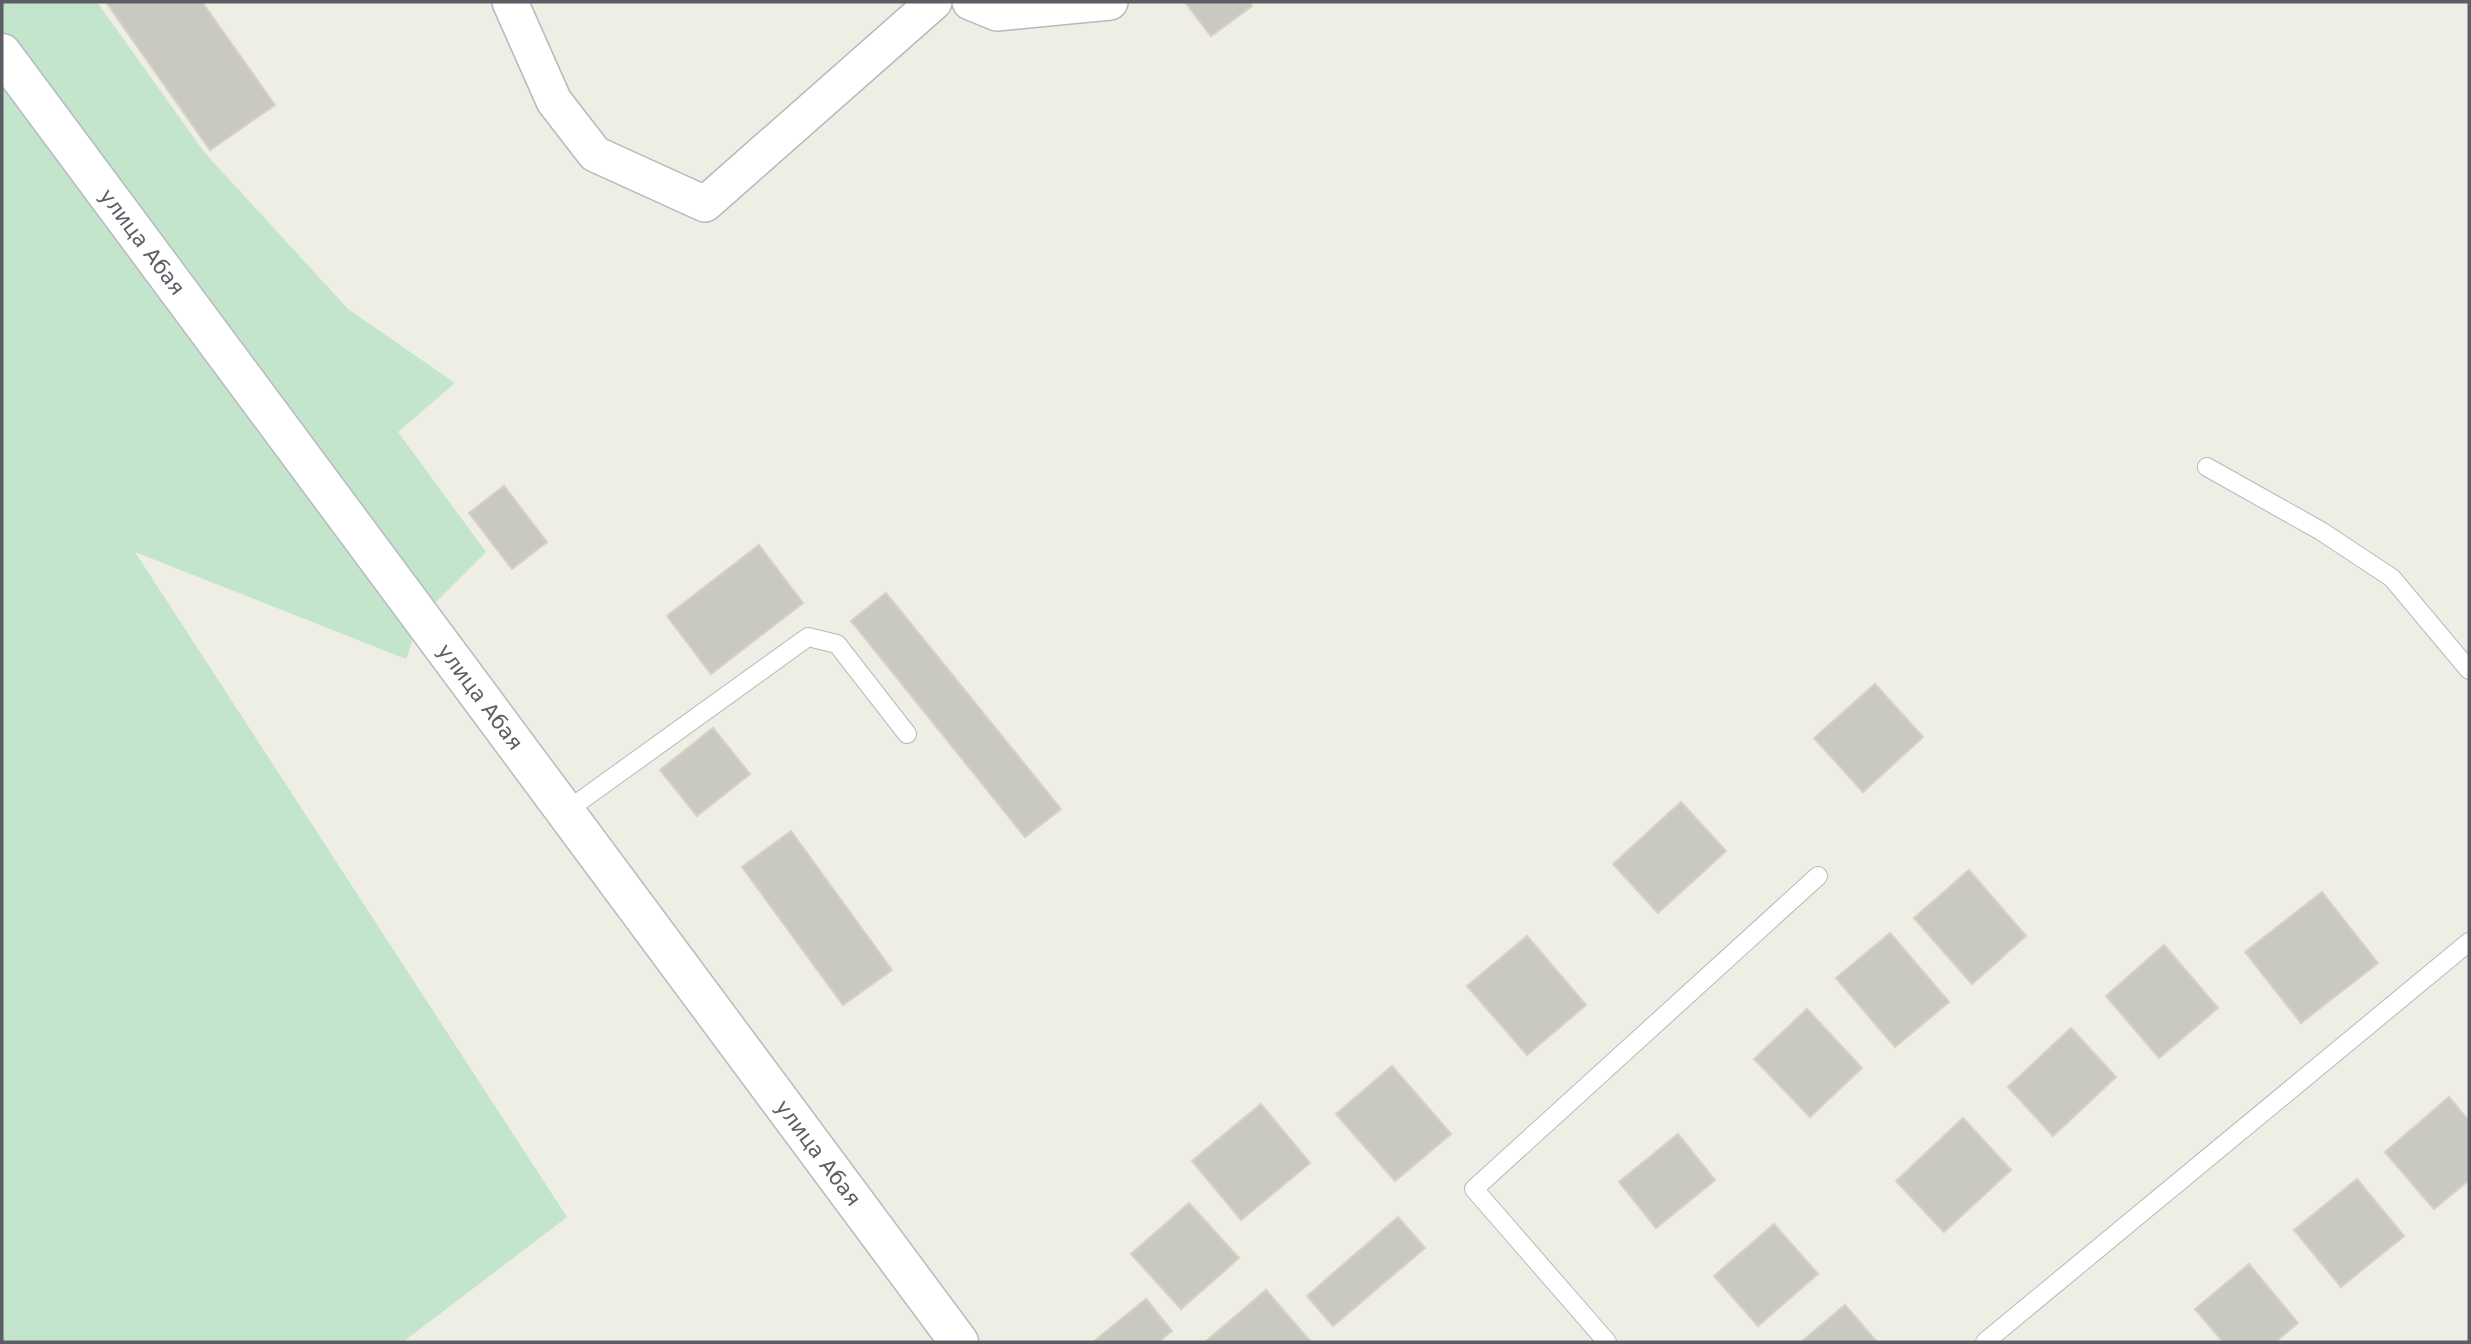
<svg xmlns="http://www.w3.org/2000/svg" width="2471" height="1344" font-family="'DejaVu Sans',sans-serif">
<rect width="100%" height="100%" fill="#eeeee5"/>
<!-- green -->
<path fill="#c3e5cc" d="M2,2H97L204,152L348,309L455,383L398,432L486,552L421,617L406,659L135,552L567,1217L403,1342H2Z"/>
<!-- building -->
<g fill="#cac9c1" stroke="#d3d2c3" stroke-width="2">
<path d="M106,2H202L275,105L210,150Z"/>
<path d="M1185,2H1249L1252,6L1211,36Z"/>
<path d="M504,486L547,542L512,569L469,513Z"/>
<path d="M759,545L803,603L711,674L667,616Z"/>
<path d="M886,593L1061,809L1025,837L851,621Z"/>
<path d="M1875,684L1923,737L1863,792L1814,738Z"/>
<path d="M713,728L750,774L697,816L660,770Z"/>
<path d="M1681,802L1726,851L1658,913L1613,864Z"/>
<path d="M791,831L892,970L843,1005L742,867Z"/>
<path d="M1969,870L2026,936L1972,984L1914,918Z"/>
<path d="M2322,892L2378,963L2301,1023L2245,952Z"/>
<path d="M1890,933L1949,1002L1895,1047L1836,978Z"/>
<path d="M1527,936L1586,1005L1527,1055L1467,986Z"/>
<path d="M2164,945L2218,1008L2159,1058L2106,996Z"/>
<path d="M1807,1009L1862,1068L1810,1117L1754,1059Z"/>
<path d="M2071,1028L2116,1077L2053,1136L2008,1087Z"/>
<path d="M1392,1066L1451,1134L1395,1181L1336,1114Z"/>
<path d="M2449,1097L2469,1121V1180L2434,1209L2385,1152Z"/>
<path d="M1261,1104L1310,1163L1241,1220L1192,1161Z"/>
<path d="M1963,1118L2011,1170L1944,1232L1896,1181Z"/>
<path d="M1678,1134L1715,1180L1656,1228L1619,1182Z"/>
<path d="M2357,1179L2404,1236L2341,1287L2294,1230Z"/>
<path d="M1189,1203L1239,1258L1181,1309L1131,1254Z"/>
<path d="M1398,1217L1425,1248L1333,1326L1307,1296Z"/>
<path d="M1774,1224L1818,1274L1758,1326L1714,1276Z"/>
<path d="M2249,1264L2298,1323L2275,1342H2223L2195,1309Z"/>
<path d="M1266,1290L1311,1342H1205Z"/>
<path d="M1146,1299L1172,1331L1158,1342H1093Z"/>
<path d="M1845,1305L1877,1342H1801Z"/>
</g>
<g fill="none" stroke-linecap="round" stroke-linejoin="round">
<!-- lane casing -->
<g stroke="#b7b8be" stroke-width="20">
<g id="lane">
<path d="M2207,467L2321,531L2392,578L2469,670"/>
<path d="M565,812L808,637L837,644L907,734"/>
<path d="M1607,1342L1474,1189L1818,876"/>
<path d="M1985,1342L2469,942"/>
</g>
</g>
<!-- street casing -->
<g stroke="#b7b8be" stroke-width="38">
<g id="street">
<path d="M510,2L554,101L595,154L705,204L934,2"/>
<path d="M970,2L997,13L1110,2"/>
</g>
</g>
<!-- secondary casing -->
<g stroke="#b8b9c0" stroke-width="41">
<path id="secondary" d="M2,53L959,1342"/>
</g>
<!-- lane -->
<use href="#lane" stroke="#fff" stroke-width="18"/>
<!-- street -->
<use href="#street" stroke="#fff" stroke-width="35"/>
<!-- secondary -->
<use href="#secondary" stroke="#fff" stroke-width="38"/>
</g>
<g text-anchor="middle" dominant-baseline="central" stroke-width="7" stroke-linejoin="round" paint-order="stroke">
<!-- street labels -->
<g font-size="21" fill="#5d5e65" stroke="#fff">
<text transform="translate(142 242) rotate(53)">улица Абая</text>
<text transform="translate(480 697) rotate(53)">улица Абая</text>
<text transform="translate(818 1153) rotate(53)">улица Абая</text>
</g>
</g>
<!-- border -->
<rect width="2471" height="1344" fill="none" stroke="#5d5e65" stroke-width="7"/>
</svg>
